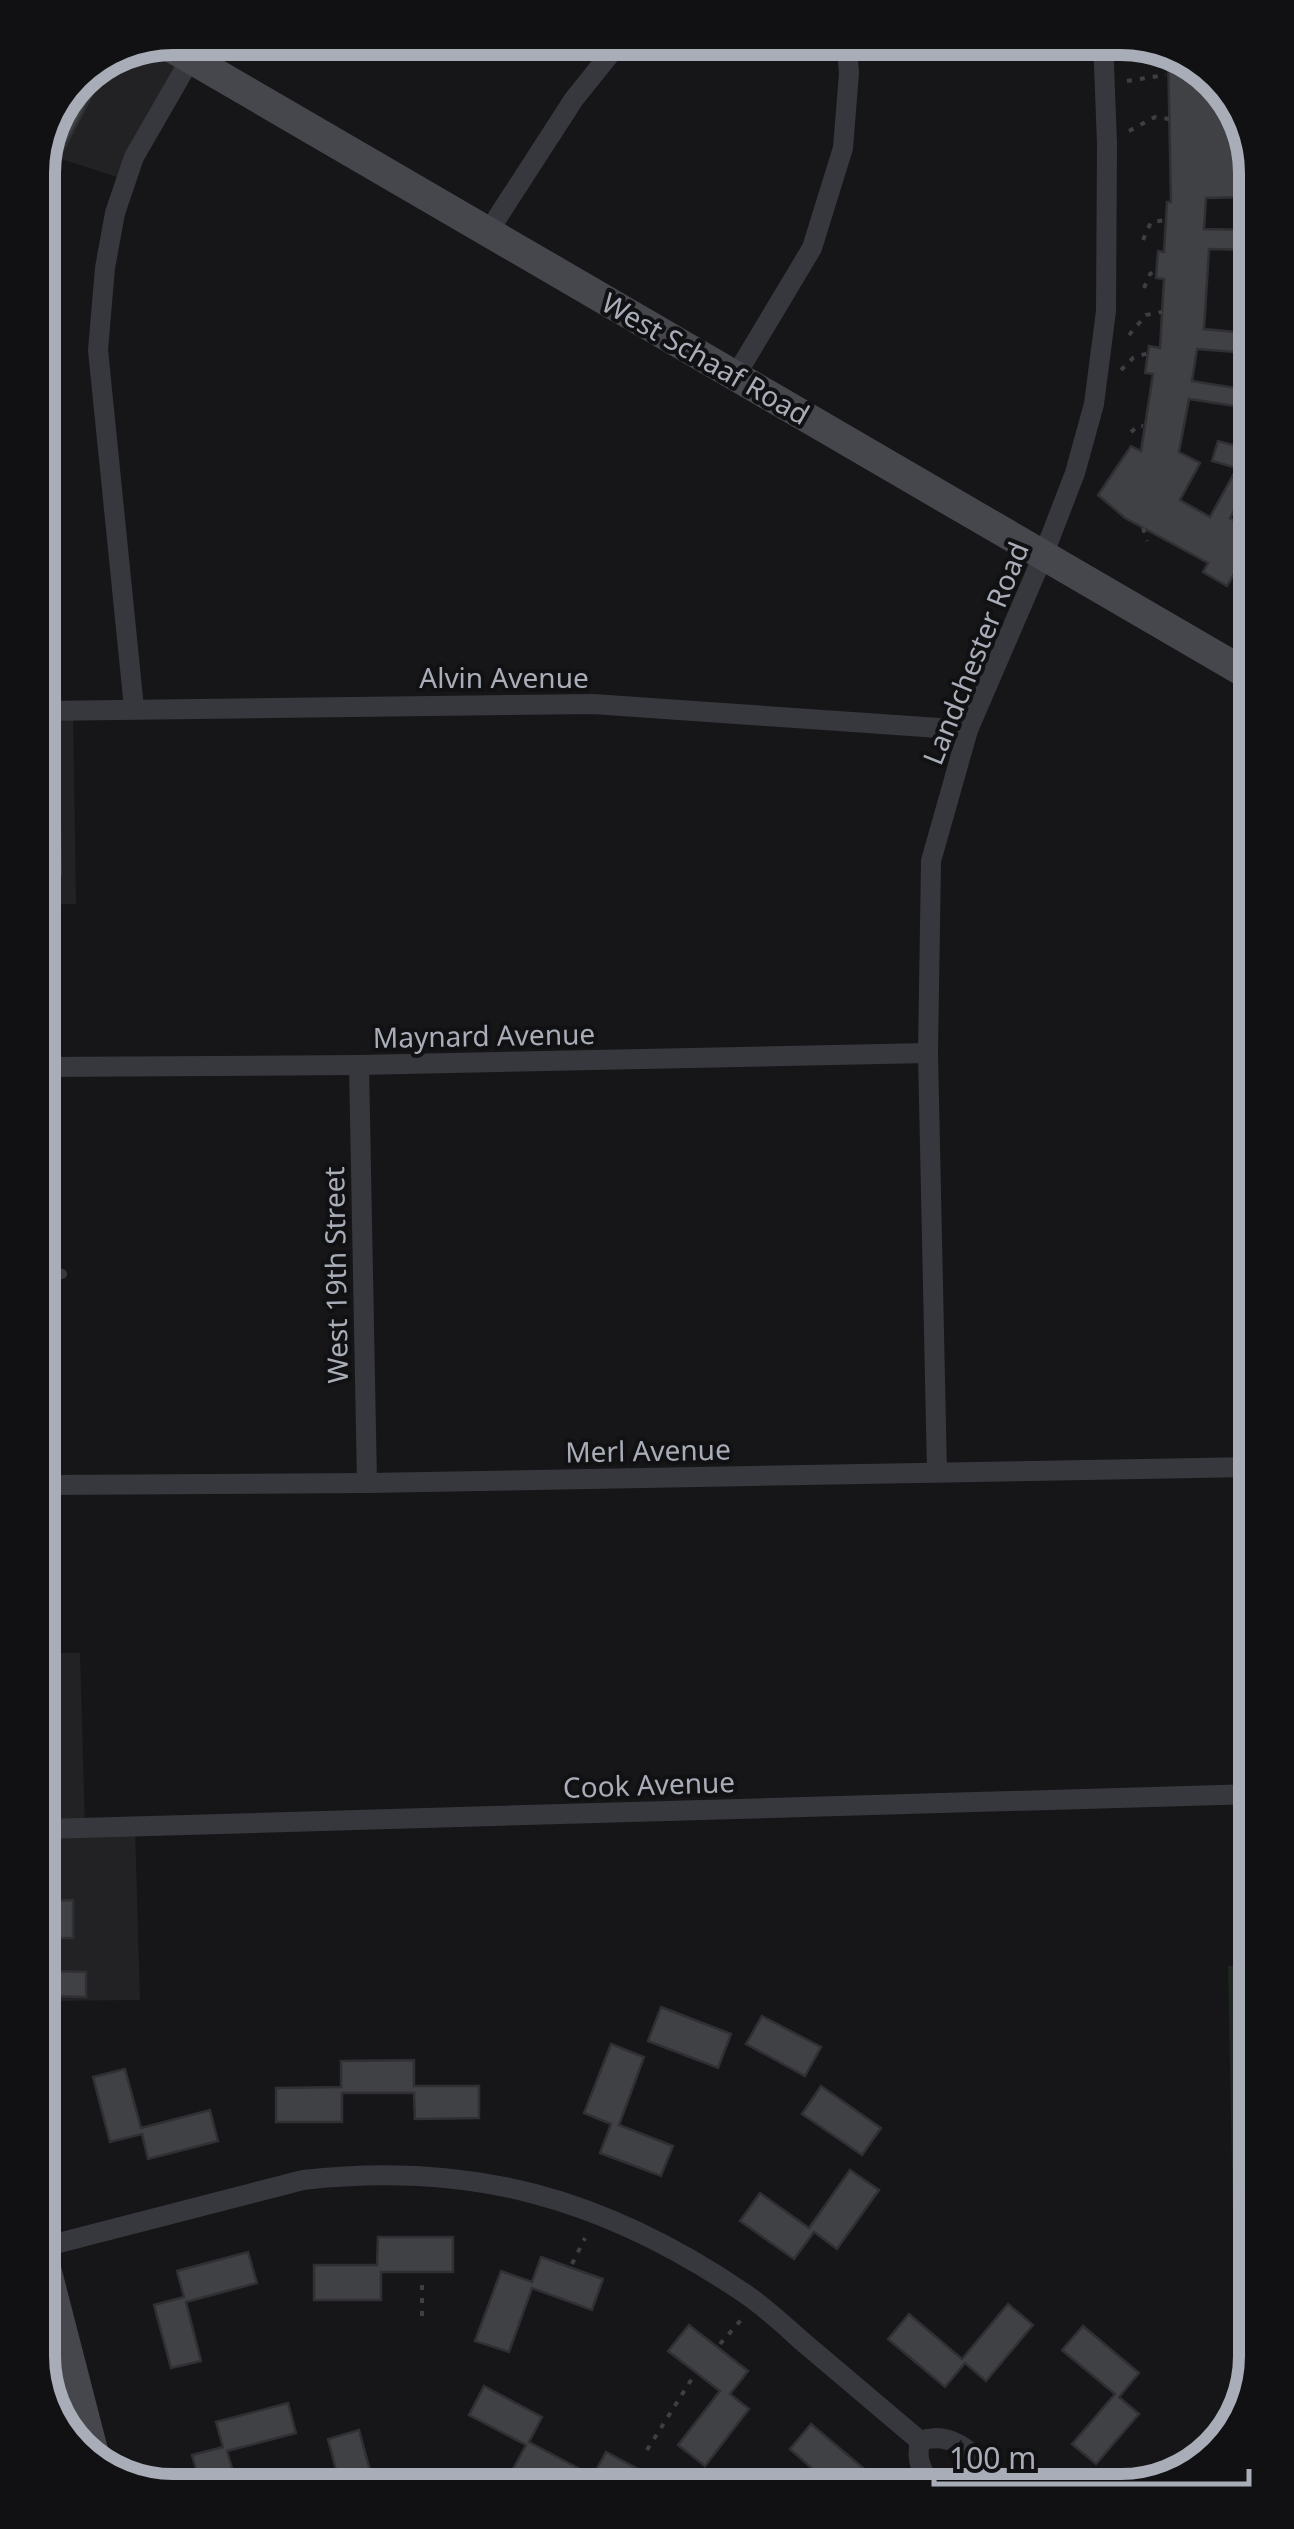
<svg xmlns="http://www.w3.org/2000/svg" width="1294" height="2529" font-family="'Noto Sans',sans-serif">
<rect width="100%" height="100%" fill="#161618"/>
<!-- built -->
<g fill="#222225">
<path d="M162,42L191,58L126,180L43,153L78,77Z"/>
<path d="M73,710L76,904L41,905L40,711Z"/>
<path d="M44,1653H80L85,1827L135,1826L140,2000L46,2001Z"/>
</g>
<!-- green -->
<path fill="#1e261f" d="M1228,1966H1255L1256,2356L1237,2420Z"/>
<!-- building -->
<g fill="#404145" stroke="#303034" stroke-width="2.5">
<path d="M1168,52L1203,65L1236,109L1237,135H1246L1247,197L1206,198L1204,229L1247,230V250L1209,249L1204,329L1247,333V353L1197,349L1192,381L1248,390V408L1189,399L1179,452L1200,463L1180,500L1210,517L1237,468L1212,461L1218,441L1248,449V486L1230,518L1245,527L1242,533L1248,537V550L1227,586L1203,572L1208,563L1125,518L1098,495L1131,446L1141,451L1153,374L1145,373L1149,346L1160,348L1164,279L1156,278L1158,251L1164,252L1167,202H1171Z"/>
<path d="M89,72L101,78L61,154L46,146L78,77Z"/>
<path d="M73,1900V1938H46L45,1901Z"/>
<path d="M46,1971L86,1972V1997L46,1996Z"/>
<path d="M661,2007L731,2034L718,2068L648,2041Z"/>
<path d="M762,2016L821,2047L805,2076L746,2044Z"/>
<path d="M611,2044L644,2057L619,2125L673,2146L661,2176L600,2153L611,2124L584,2113Z"/>
<path d="M414,2060V2086H479V2118L415,2119L414,2093H342V2122H276V2088L341,2087V2061Z"/>
<path d="M125,2069L141,2128L210,2110L218,2141L148,2159L142,2134L110,2142L93,2077Z"/>
<path d="M821,2086L881,2128L862,2155L802,2114Z"/>
<path d="M850,2170L879,2190L837,2249L814,2232L794,2259L740,2221L760,2193L809,2228Z"/>
<path d="M378,2237H453V2272H381V2300H314V2265H377Z"/>
<path d="M248,2252L257,2283L186,2302L201,2361L171,2368L154,2305L184,2297L177,2271Z"/>
<path d="M541,2257L603,2279L592,2310L532,2288L509,2352L475,2341L501,2271L532,2282Z"/>
<path d="M1008,2304L1033,2325L986,2381L965,2363L945,2387L888,2339L909,2314L962,2359Z"/>
<path d="M689,2325L748,2371L730,2394L749,2409L705,2466L678,2445L720,2391L668,2351Z"/>
<path d="M1083,2326L1139,2373L1119,2397L1139,2414L1096,2464L1072,2444L1115,2394L1062,2350Z"/>
<path d="M484,2386L542,2417L529,2442L593,2476L606,2452L670,2486L543,2487L512,2471L526,2445L469,2415Z"/>
<path d="M288,2403L296,2433L227,2451L238,2490L202,2491L192,2455L223,2447L216,2422Z"/>
<path d="M811,2424L869,2473L859,2484L831,2485L790,2449Z"/>
<path d="M359,2430L375,2489H341L328,2439Z"/>
</g>
<g fill="none" stroke-linecap="round" stroke-linejoin="round">
<!-- path -->
<g stroke="#3d3f44" stroke-width="4" stroke-dasharray="5 8" stroke-linecap="butt">
<path d="M1127,81L1166,75"/>
<path d="M1129,131L1155,117L1169,119"/>
<path d="M1143,240L1151,222L1166,220"/>
<path d="M1144,288L1150,274L1157,270"/>
<path d="M1129,335L1146,315L1162,312"/>
<path d="M1121,370L1133,358L1148,353"/>
<path d="M1131,432L1139,425L1143,426"/>
<path d="M1143,528L1147,541"/>
<path d="M572,2264L585,2238"/>
<path d="M422,2285V2319"/>
<path d="M720,2344L741,2320"/>
<path d="M647,2450L693,2377"/>
</g>
<!-- lane -->
<g stroke="#37383d" stroke-width="10">
<path d="M41,893L54,884L57,872L54,712"/>
<path d="M43,1274H62"/>
</g>
<!-- street -->
<g stroke="#37383d" stroke-width="20">
<path d="M488,232L574,99L623,38"/>
<path d="M736,375L812,248L843,148L849,73L846,38"/>
<path d="M134,708L98,350L105,268L115,213L134,157L191,58"/>
<path d="M40,711L593,704L968,730"/>
<path d="M359,1065L367,1483"/>
<path d="M42,1067L359,1065L928,1053"/>
<path d="M1251,1088V1105"/>
<path d="M937,1472L928,1053L931,861L968,730L1043,556L1075,473L1094,404L1106,311L1107,144L1103,38"/>
<path d="M44,1485L367,1483L1252,1467"/>
<path d="M45,1829L1254,1794"/>
<path d="M47,2246L303,2180C471,2161 604,2198 744,2293C765,2307 784,2325 803,2342C842,2375 881,2408 920,2441"/>
<path d="M933,2484C920,2472 916,2458 920,2441C956,2428 979,2461 1003,2483"/>
</g>
<!-- secondary -->
<g stroke="#45474d" stroke-width="30">
<path d="M162,42L1249,675"/>
<path d="M47,2272L97,2466"/>
</g>
</g>
<g text-anchor="middle" dominant-baseline="central" stroke-width="8" stroke-linejoin="round" paint-order="stroke">
<!-- street labels -->
<g font-size="28" fill="#a8adb8" stroke="#111113">
<text transform="translate(706 358) rotate(30)">West Schaaf Road</text>
<text transform="translate(975 653) rotate(-68)">Landchester Road</text>
<text x="504" y="677">Alvin Avenue</text>
<text transform="translate(484 1035) rotate(-1)">Maynard Avenue</text>
<text transform="translate(335 1275) rotate(-91)">West 19th Street</text>
<text transform="translate(648 1450) rotate(-1)">Merl Avenue</text>
<text transform="translate(649 1784) rotate(-2)">Cook Avenue</text>
</g>
</g>
<!-- crop -->
<path d="M0 0H1294V2529H0ZM173 55H1121A118 118 0 0 1 1239 173V2356A118 118 0 0 1 1121 2474H173A118 118 0 0 1 55 2356V173A118 118 0 0 1 173 55Z" fill="#111113" fill-rule="evenodd"/>
<path fill="none" stroke="#a8adb8" stroke-width="12" d="M173 55H1121A118 118 0 0 1 1239 173V2356A118 118 0 0 1 1121 2474H173A118 118 0 0 1 55 2356V173A118 118 0 0 1 173 55Z"/>
<!-- scale -->
<path d="M934 2469v15h315v-15" fill="none" stroke="#a8adb8" stroke-width="5"/>
<text x="949" y="2469" font-size="30" fill="#a8adb8" stroke="#111113" stroke-width="8" paint-order="stroke">100 m</text>
</svg>
